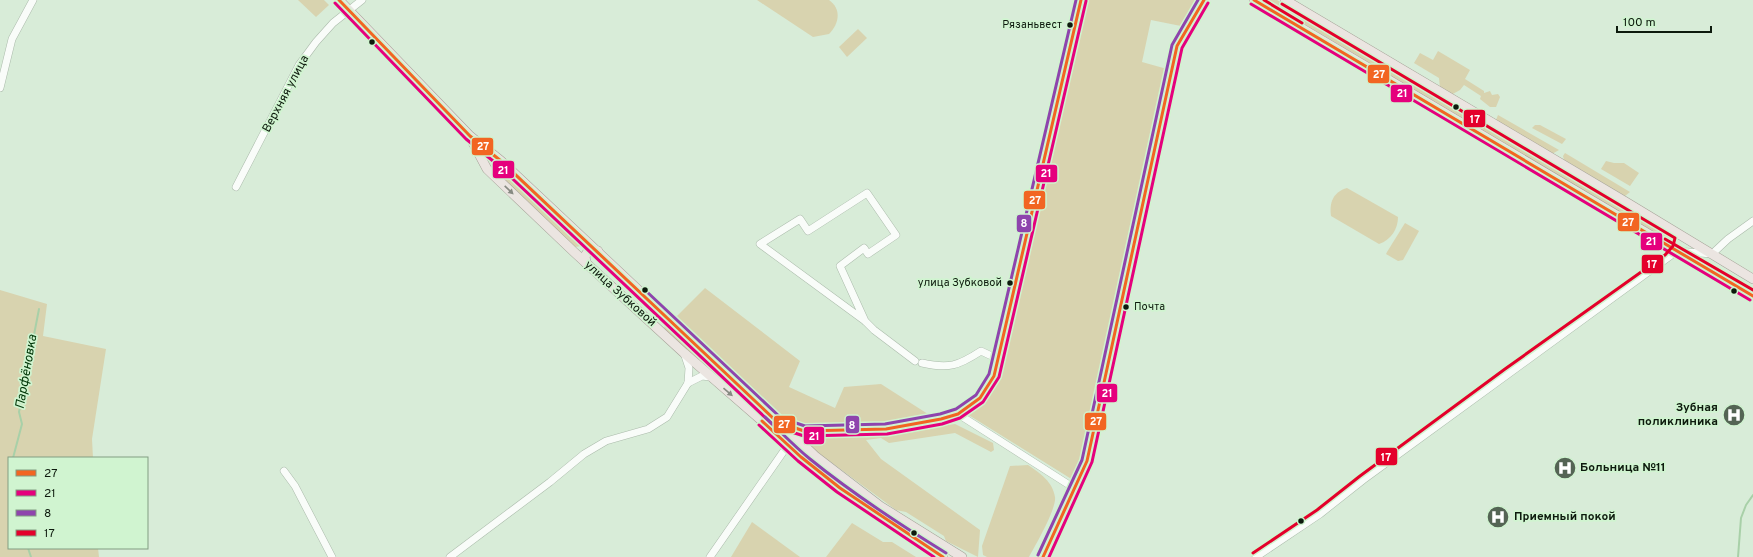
<svg xmlns="http://www.w3.org/2000/svg" width="1753" height="557" font-family="Overpass,sans-serif">
<rect width="100%" height="100%" fill="#d8ecd8"/>
<!-- green -->
<g fill="#d8d3af">
<path d="M298,0H324L329,5L316,17Z"/>
<path d="M757,0H829C842,9 839,24 829,34L813,37Z"/>
<path d="M1086,0H1196L1181,26L1151,20L1142,62L1167,69L1083,462L1073,480L967,414L984,402L999,378Z"/>
<path d="M1264,0H1277L1675,235V240L1670,243Z"/>
<path d="M858,29L867,38L847,57L839,47Z"/>
<path d="M1438,51L1470,70L1465,79L1484,91V93L1490,91L1492,95L1498,94L1500,97L1496,107H1490L1480,99L1481,96L1464,85L1460,90L1451,95L1440,88L1439,78L1414,63L1420,53L1433,60Z"/>
<path d="M1498,115L1559,150L1552,154L1496,120Z"/>
<path d="M1535,125H1540L1566,139L1562,144L1532,128Z"/>
<path d="M1565,153L1630,192L1625,196L1564,160L1563,156Z"/>
<path d="M1606,161L1614,163H1624L1639,173L1630,186L1601,169Z"/>
<path d="M498,165L503,167L581,241V246L575,247L497,172L495,168Z"/>
<path d="M1347,188L1398,217C1398,229 1391,240 1379,244L1331,216C1329,203 1333,192 1347,188Z"/>
<path d="M1405,223L1419,231L1403,260L1398,261L1386,254L1387,252Z"/>
<path d="M705,288L800,361L789,387L835,408L844,387L881,384L931,416L886,424L805,425L780,418L676,317Z"/>
<path d="M0,290L47,304L43,336L106,349L92,439L93,458H9V548H98L99,557H0Z"/>
<path d="M666,325L670,327L776,426L667,333L664,327Z"/>
<path d="M955,424L993,443L994,450L991,452L955,433L889,443L881,438L866,440L881,459L980,530L978,557L946,541L944,536L906,512L896,510L813,449L805,436L887,434Z"/>
<path d="M1028,465C1040,473 1053,482 1055,497C1057,508 1035,546 1029,557H987L983,555L982,546L1010,466Z"/>
<path d="M752,522L800,557H731Z"/>
<path d="M852,523L883,542H892L916,557H826Z"/>
</g>
<g fill="none" stroke-linecap="round" stroke-linejoin="round">
<!-- stream -->
<g stroke="#a8d0a8" stroke-width="2">
<path d="M13,458L22,424L19,412L39,309"/>
<path d="M28,548L31,557"/>
<path d="M1738,557L1741,518L1746,505L1753,495"/>
</g>
<!-- minor casing -->
<g stroke="#abbbab" stroke-width="8">
<g id="minor">
<path d="M0,88L12,39L33,0"/>
<path d="M236,187L299,65L316,42L333,23L362,0"/>
<path d="M865,321L840,266L864,248L868,254L896,235L867,193L808,231L800,219L760,244L865,321L874,330L915,361"/>
<path d="M922,363C949,369 958,366 981,351L998,359"/>
<path d="M688,383L702,376L710,377"/>
<path d="M958,414L1074,488"/>
<path d="M284,471L295,486L332,557"/>
<path d="M450,557L550,482L584,454L606,441L648,429L667,417L688,383L689,368L684,353"/>
<path d="M710,557L788,445"/>
<path d="M1256,557L1320,514L1363,480L1677,251L1712,254L1728,239L1753,221"/>
</g>
</g>
<!-- major casing -->
<g stroke="#a5a197" stroke-width="10">
<g id="major">
<path d="M339,0L470,136L501,161L815,456L880,506L962,557"/>
<path d="M1254,0L1753,296"/>
<path d="M1285,0L1626,202L1753,279"/>
<path d="M471,139L487,169L574,252L684,353L768,426L806,462L874,513L943,557"/>
<path d="M586,263L585,256L589,250L598,251"/>
<path d="M782,424L804,431L886,429L941,419L958,414L980,398L994,376L1081,0"/>
<path d="M1043,557L1081,476L1087,461L1177,46L1204,0"/>
</g>
</g>
<!-- minor -->
<use href="#minor" stroke="#f9fcf9" stroke-width="7"/>
<!-- major -->
<use href="#major" stroke="#ebe5e1" stroke-width="9"/>
<!-- bus-1 casing -->
<g stroke="#d0f4d0" stroke-width="6">
<g id="bus-1">
<path d="M339,0L470,136L501,161L774,419L778,422L804,431L886,429L941,419L958,414L980,398L994,376L1081,0"/>
<path d="M1254,0L1753,296"/>
<path d="M762,421L801,457L840,488L943,557"/>
<path d="M1043,557L1087,461L1177,46L1204,0"/>
</g>
</g>
<!-- bus-2 casing -->
<g stroke="#d0f4d0" stroke-width="6">
<g id="bus-2">
<path d="M335,3L466,139L498,165L771,423L776,427L804,436L887,434L942,424L960,418L983,402L999,377L1086,1"/>
<path d="M1251,4L1750,300"/>
<path d="M759,425L798,461L837,492L934,557"/>
<path d="M1049,557L1092,462L1182,48L1208,3"/>
</g>
</g>
<!-- bus-3 casing -->
<g stroke="#d0f4d0" stroke-width="6">
<g id="bus-3">
<path d="M645,290L781,418L805,426L885,424L940,414L956,409L976,395L989,374L1076,0"/>
<path d="M765,417C780,431 794,446 810,459C853,494 899,524 946,553"/>
<path d="M1038,555L1082,460L1172,45L1198,0"/>
</g>
</g>
<!-- bus-4 casing -->
<g stroke="#d0f4d0" stroke-width="6">
<g id="bus-4">
<path d="M1264,0L1302,23"/>
<path d="M1665,239L1753,290"/>
<path d="M1253,553L1317,510L1360,476L1505,369L1665,255L1673,246L1675,238L1282,4"/>
</g>
</g>
<!-- bus-1 -->
<use href="#bus-1" stroke="#f26522" stroke-width="3"/>
<!-- bus-2 -->
<use href="#bus-2" stroke="#e5007d" stroke-width="3"/>
<!-- bus-3 -->
<use href="#bus-3" stroke="#8e44ad" stroke-width="3"/>
<!-- bus-4 -->
<use href="#bus-4" stroke="#e4002b" stroke-width="3"/>
</g>
<!-- one-way arrows -->
<defs><path id="oneway-solid" d="M-6-.8H1V-3.2L6.5 0L1 3.2V.8H-6Z"/></defs>
<g fill="#878a82">
<use href="#oneway-solid" transform="translate(509 190) rotate(44)"/>
<use href="#oneway-solid" transform="translate(728 392) rotate(41)"/>
</g>
<!-- icons -->
<defs>
<g id="hospital-disc" transform="scale(1.15)"><circle r="9.5" fill="#546454" stroke="#d0f4d0"/><path d="M-5-5h3v3.5h4V-5h3V5h-3V1.5h-4V5h-3Z" fill="#fff"/></g>
</defs>
<g fill-rule="evenodd">
<use href="#hospital-disc" x="1734" y="415"/>
<use href="#hospital-disc" x="1565" y="468"/>
<use href="#hospital-disc" x="1498" y="517"/>
</g>
<!-- markers -->
<g fill="#0d1a0d" stroke="#d0f4d0" stroke-width="1.5">
<circle cx="1070" cy="25" r="3.5"/>
<circle cx="372" cy="42" r="3.5"/>
<circle cx="1456" cy="107" r="3.5"/>
<circle cx="1010" cy="283" r="3.5"/>
<circle cx="645" cy="290" r="3.5"/>
<circle cx="1734" cy="291" r="3.5"/>
<circle cx="1126" cy="307" r="3.5"/>
<circle cx="1301" cy="521" r="3.5"/>
<circle cx="914" cy="533" r="3.5"/>
</g>
<g text-anchor="middle" dominant-baseline="central" stroke-width="3.5" stroke-linejoin="round" paint-order="stroke">
<!-- bus labels -->
<g font-size="11" fill="#0d1a0d" stroke="#d0f4d0" text-anchor="end">
<text x="1062" y="25">Рязаньвест</text>
<text x="1002" y="283">улица Зубковой</text>
<text x="1134" y="307" text-anchor="start">Почта</text>
</g>
<!-- street labels -->
<g font-size="12" fill="#0d1a0d" stroke="#d0f4d0">
<text transform="translate(286 94) rotate(-62)">Верхняя улица</text>
<text transform="translate(620 294) rotate(42)">улица Зубковой</text>
</g>
<!-- poi labels -->
<g font-size="12" font-weight="bold" fill="#0d1a0d" stroke="#d0f4d0" text-anchor="start">
<text x="1718" y="408" text-anchor="end">Зубная<tspan x="1718" dy="14">поликлиника</tspan></text>
<text x="1580" y="468">Больница №11</text>
<text x="1514" y="517">Приемный покой</text>
</g>
<!-- water labels -->
<g font-size="13" font-style="italic" fill="#023708" stroke="#d0f4d0">
<text transform="translate(27 372) rotate(-80)">Парфёновка</text>
</g>
</g>
<g stroke="#d0f4d0" stroke-width="1.5">
<rect x="1367" y="64" width="23" height="20" rx="4" fill="#f26522"/>
<rect x="1390" y="84" width="23" height="19" rx="4" fill="#e5007d"/>
<rect x="1463" y="109" width="23" height="19" rx="4" fill="#e4002b"/>
<rect x="471" y="137" width="23" height="19" rx="4" fill="#f26522"/>
<rect x="492" y="160" width="23" height="19" rx="4" fill="#e5007d"/>
<rect x="1035" y="164" width="23" height="19" rx="4" fill="#e5007d"/>
<rect x="1023" y="190" width="23" height="20" rx="4" fill="#f26522"/>
<rect x="1617" y="212" width="23" height="20" rx="4" fill="#f26522"/>
<rect x="1016" y="214" width="16" height="19" rx="4" fill="#8e44ad"/>
<rect x="1640" y="232" width="23" height="19" rx="4" fill="#e5007d"/>
<rect x="1641" y="254" width="23" height="20" rx="4" fill="#e4002b"/>
<rect x="1096" y="383" width="22" height="20" rx="4" fill="#e5007d"/>
<rect x="1084" y="412" width="23" height="19" rx="4" fill="#f26522"/>
<rect x="773" y="415" width="23" height="19" rx="4" fill="#f26522"/>
<rect x="845" y="415" width="15" height="19" rx="4" fill="#8e44ad"/>
<rect x="803" y="426" width="22" height="19" rx="4" fill="#e5007d"/>
<rect x="1375" y="447" width="23" height="19" rx="4" fill="#e4002b"/>
</g>
<g font-size="11" text-anchor="middle" font-weight="bold" fill="#fff">
<text x="1379" y="78">27</text>
<text x="1402" y="97">21</text>
<text x="1475" y="123">17</text>
<text x="483" y="150">27</text>
<text x="503" y="174">21</text>
<text x="1046" y="177">21</text>
<text x="1035" y="204">27</text>
<text x="1628" y="226">27</text>
<text x="1024" y="227">8</text>
<text x="1651" y="245">21</text>
<text x="1652" y="268">17</text>
<text x="1107" y="397">21</text>
<text x="1096" y="425">27</text>
<text x="784" y="428">27</text>
<text x="852" y="429">8</text>
<text x="814" y="440">21</text>
<text x="1386" y="461">17</text>
</g>
<!-- legend -->
<rect x="8" y="457" width="140" height="92" fill="#d0f4d0" stroke="#829d82"/>
<rect x="16" y="470" width="20" height="6" fill="#f26522" stroke="#829d82"/>
<text x="44" y="477" font-size="12" fill="#0d1a0d">27</text>
<rect x="16" y="490" width="20" height="6" fill="#e5007d" stroke="#829d82"/>
<text x="44" y="497" font-size="12" fill="#0d1a0d">21</text>
<rect x="16" y="510" width="20" height="6" fill="#8e44ad" stroke="#829d82"/>
<text x="44" y="517" font-size="12" fill="#0d1a0d">8</text>
<rect x="16" y="530" width="20" height="6" fill="#e4002b" stroke="#829d82"/>
<text x="44" y="537" font-size="12" fill="#0d1a0d">17</text>
<!-- scale -->
<path d="M1617 26v6h94v-6" fill="none" stroke="#0d1a0d" stroke-width="2"/>
<text x="1623" y="26" font-size="12" fill="#0d1a0d" stroke="#d0f4d0" stroke-width="3" paint-order="stroke">100 m</text>
</svg>
